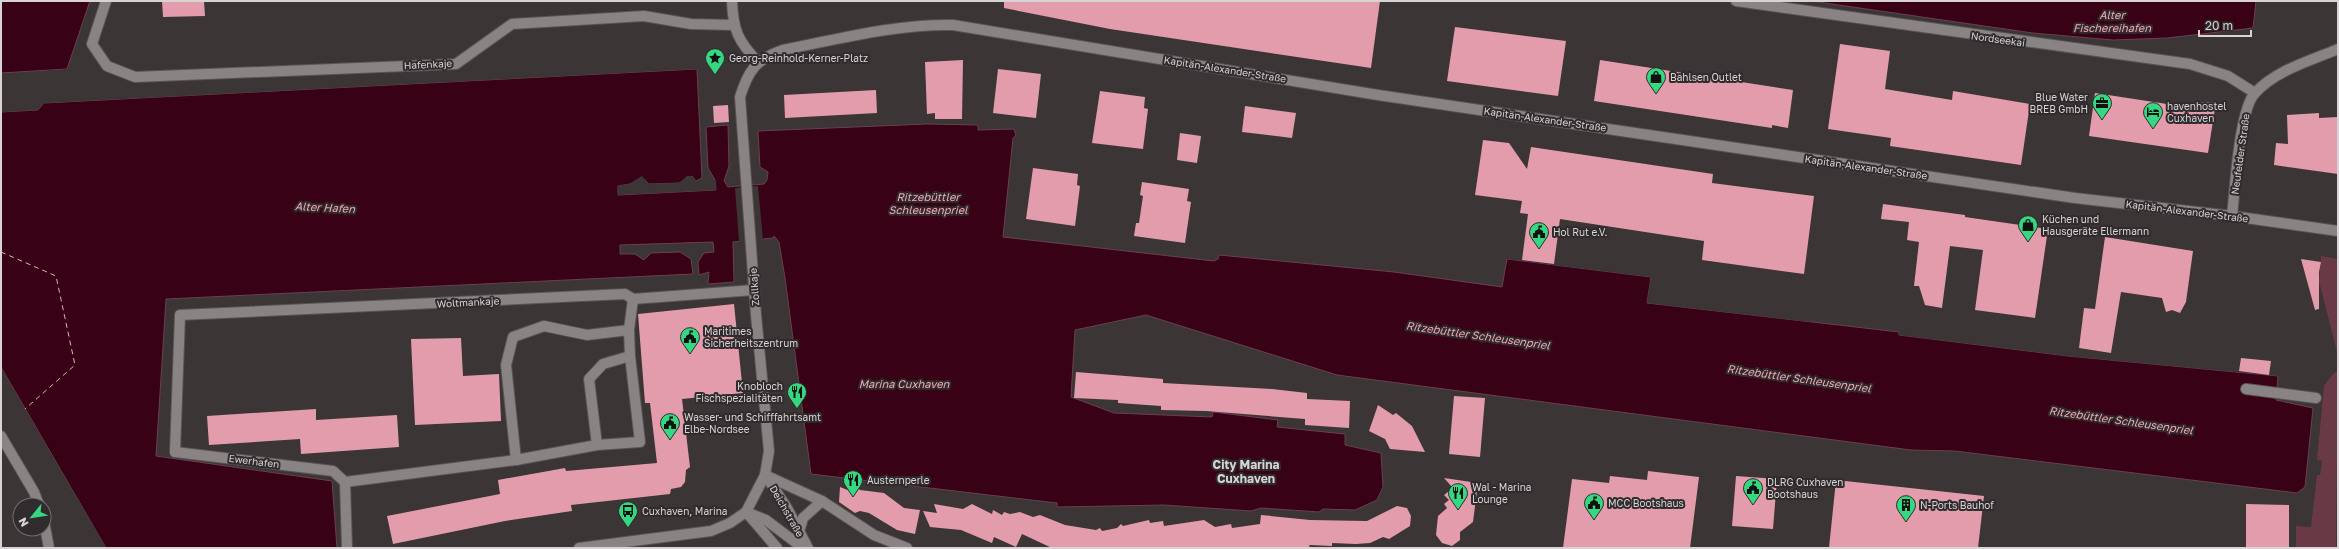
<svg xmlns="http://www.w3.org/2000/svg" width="2339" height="549" font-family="'Golos Text',sans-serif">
<rect width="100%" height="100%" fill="#3b3536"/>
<!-- green -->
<g fill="#693a45">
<path d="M2321,256L2338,259V356L2319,281Z"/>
<path d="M2338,371L2336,548H2296V526L2311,527L2317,475H2320L2322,461L2317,460L2324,386L2333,374Z"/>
</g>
<!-- water -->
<g fill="#390116" stroke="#69404f">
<path d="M1,1H90L67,69L1,73Z"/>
<path d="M1811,1H2256L2253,28L2167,38L2113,40L2033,33Z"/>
<path d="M697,69L702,178L696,181L692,176L679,183L649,184L642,177L630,184L618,186V195L716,190L715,180L708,168L706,127L728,125L729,166L724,181L728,187L764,184L767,180L768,172L760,167L758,131L927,124L978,125V130L1014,129L1016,136L1013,138L1003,237L1214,261L1218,259L1219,255L1394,272L1502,287L1507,259L1651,277L1647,303L1899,332V335L2068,356L2278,376L2276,400L2313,408L2305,487L2297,493L1955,451L1911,450L1337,375L1146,315L1075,330L1071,397L1114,413L1212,417L1213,412L1278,420L1277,427L1345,434V445L1381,453L1383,487L1377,500L1355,510L1323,509L1319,512L1261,508L1251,511L1164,505L1057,507V503L811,474L785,278L779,242L774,236L773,238L733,242L734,282L708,284L709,272L699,275L698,262L704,253L714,252L713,242L620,245V254H635L644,260L651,253L680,252L691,259L693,274L166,299L156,456L332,481L337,548H106L1,367V112L38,110L44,103L64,102Z"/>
</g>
<!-- pier -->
<g fill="#3b3536">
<path d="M697,67V69L44,103L38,110L1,112V110L37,108L43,101L64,100Z"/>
<path d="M69,69L67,71L1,75V74Z"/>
<path d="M642,176L649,184L679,183L687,176H692L696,181H701L696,183L691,178H688L679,185L649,186L641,179L630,186L620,188V193L714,188L713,180H715L716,190L618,195L617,186L630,184Z"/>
<path d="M758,186L763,240L739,242L735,188Z"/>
<path d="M1507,257L1652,276L1653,278L1649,301L1810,320V322L1647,303L1651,277L1507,259Z"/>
<path d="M1899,330L1901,334L2068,354L2240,369L2279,374L2278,376L2068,356L1899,335Z"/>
<path d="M1,367L25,409L106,548H104L1,371Z"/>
</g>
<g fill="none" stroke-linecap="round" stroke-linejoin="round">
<!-- ferry -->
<path stroke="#f4a7b8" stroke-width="1" stroke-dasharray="5 4" stroke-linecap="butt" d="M1,252L56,276L75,365L25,409"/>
</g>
<!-- building -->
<g fill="#e39cac">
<path d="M162,1H204L205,16L163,17Z"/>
<path d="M1004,1H1380L1371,68L1110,29L1004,8Z"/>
<path d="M1455,27L1566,41L1558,96L1447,81Z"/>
<path d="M1840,44L1890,51L1885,89L1952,100L1953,91L2030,104L2021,165L1890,146L1891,138L1828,129Z"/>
<path d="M963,60L962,119H935V113L927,114L925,62Z"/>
<path d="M1600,60L1793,90L1788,128L1772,125V128L1594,101Z"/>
<path d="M998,69L1041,74L1036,118L993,113Z"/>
<path d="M876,90L877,113L785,118L784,95Z"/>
<path d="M1100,91L1145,97L1144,108L1148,109L1143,149L1092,143Z"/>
<path d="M2095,93L2167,104L2216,102L2208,153L2089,136Z"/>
<path d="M728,105L729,122L714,123L713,106Z"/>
<path d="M1245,106L1296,113L1292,138L1242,132Z"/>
<path d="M2319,113V118L2338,117V174L2274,165L2276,143L2288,144L2287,115Z"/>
<path d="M1180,133L1201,136L1197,163L1177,160Z"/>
<path d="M1483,140L1509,143L1527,169L1531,147L1713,174L1712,183L1814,196L1804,274L1702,260L1704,241L1560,219L1554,264L1522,260L1528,214L1520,213L1522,201L1475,195Z"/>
<path d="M1033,168L1078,174L1077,185L1080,186L1075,226L1026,219Z"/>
<path d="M1142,182L1189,189L1187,201L1191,202L1185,243L1134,236L1136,223H1139L1143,196L1140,195Z"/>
<path d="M1883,204L1965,215V217L2048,229L2035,318L1975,310L1983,250L1950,246L1942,308L1925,305L1919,286H1914L1919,242L1907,240L1909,222L1881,219Z"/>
<path d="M2105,237L2193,251L2186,302L2180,313L2172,310L2166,312L2162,298L2121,292L2111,353L2079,348L2084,308L2095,309Z"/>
<path d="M2301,259L2321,262L2319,272V309L2315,310Z"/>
<path d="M734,304L743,393L682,399L690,467L686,470L685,482L681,487L671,489L670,494L571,505L572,511L505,521L393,544L387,516L500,494L498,480L565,468L566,471L657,463L650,403H645L638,314Z"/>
<path d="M461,338L463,376L499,374L501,421L415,425L411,339Z"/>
<path d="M2241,358L2271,361L2269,375L2239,371Z"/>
<path d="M1076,372L1163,379V383L1272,389L1307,393V399L1350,401L1349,428L1305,425V419L1206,411L1161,410V406L1118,403V400L1074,398Z"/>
<path d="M1454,396L1485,398L1480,457L1449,454Z"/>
<path d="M1378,405L1393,415L1396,413L1412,426L1425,452L1390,449L1385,439L1369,431Z"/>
<path d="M316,409V420L397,415L399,447L301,454L300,439L209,445L207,416Z"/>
<path d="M1648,471L1699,477L1690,548H1563L1572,479L1609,483L1610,476L1647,480Z"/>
<path d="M1736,476L1777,479L1773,529L1732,526Z"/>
<path d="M1444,478L1478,483L1473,522L1460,532V540L1452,546L1442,543L1436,535L1438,516L1447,508L1444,504L1449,500L1444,495L1453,488Z"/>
<path d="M1836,480L1984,496L1978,548H1829Z"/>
<path d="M855,485L860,490L884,493L904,508L920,510L915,534L897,530L869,513L860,511L855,513L839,502L840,487L850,491Z"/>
<path d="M934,504L963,509L972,504L992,514L993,510L1002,515L1004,512L1010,514L1020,512L1033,517L1040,515L1065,525L1096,530L1100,528L1102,531L1117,528L1121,524L1123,526L1149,520L1150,523L1163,521L1164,526L1204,520L1215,527L1231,524L1232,528L1260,524L1261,515L1310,520L1367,521L1397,506L1407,508L1411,516L1410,526L1389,539L1383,537L1370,543L1356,544L1332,543V546L1309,545L1310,548H1052L1022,534L1016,547L994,537L992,543L961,530L930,527L923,511L937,513Z"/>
<path d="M2246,504L2289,505V548H2246Z"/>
</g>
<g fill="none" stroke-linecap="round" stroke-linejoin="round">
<!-- minor casing -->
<g stroke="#595455" stroke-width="12">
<g id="minor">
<path d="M106,1L92,44L107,66L135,77L456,64L512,24L644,16L691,24L733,25"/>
<path d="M732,1C733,30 738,41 758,62"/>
<path d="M1736,1L2190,64L2228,76L2255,93"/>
<path d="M2232,216C2235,190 2239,110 2255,93C2276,70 2310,61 2338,49"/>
<path d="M2246,389L2316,398"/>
<path d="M1,436L34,492L39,505"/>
<path d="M597,445L640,442L630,356"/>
<path d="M516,460L506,365L513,337L544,326L587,335L629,330"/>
<path d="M765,475L822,501L874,535L907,548"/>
<path d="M766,476L787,508L808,548"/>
<path d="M345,482L516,460L597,445L589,379L603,364L630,356L629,330L633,299"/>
<path d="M746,512L766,520L803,548"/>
<path d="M747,513L777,548"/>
<path d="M44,521L49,548"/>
<path d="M799,532L803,518L822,501"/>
<path d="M347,548L345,482L333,471L175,452L180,315L625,294L633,299L754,290"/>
<path d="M579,548L711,531L730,523L746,512L765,475L769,451L756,315L740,97C748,71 756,59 783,50C839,39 895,24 953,25L1378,95L2075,198L2232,216L2338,231"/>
</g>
</g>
<!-- minor -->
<use href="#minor" stroke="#898384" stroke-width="10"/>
</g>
<!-- icons -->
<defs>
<g id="sight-pin" transform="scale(1)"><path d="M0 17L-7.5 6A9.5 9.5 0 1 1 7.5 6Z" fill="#34d881" stroke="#302b2c"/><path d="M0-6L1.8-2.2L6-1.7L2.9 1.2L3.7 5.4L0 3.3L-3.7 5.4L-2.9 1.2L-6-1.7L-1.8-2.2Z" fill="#111"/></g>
<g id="shop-pin" transform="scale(1)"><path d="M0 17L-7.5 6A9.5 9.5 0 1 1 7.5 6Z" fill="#34d881" stroke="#302b2c"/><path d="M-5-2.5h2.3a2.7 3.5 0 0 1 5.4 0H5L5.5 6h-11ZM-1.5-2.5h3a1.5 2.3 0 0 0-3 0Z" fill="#111"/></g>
<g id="office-pin" transform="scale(1)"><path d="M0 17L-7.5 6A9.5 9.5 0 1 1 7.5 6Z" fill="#34d881" stroke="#302b2c"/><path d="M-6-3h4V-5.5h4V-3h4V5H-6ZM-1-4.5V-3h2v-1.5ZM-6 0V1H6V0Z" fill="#111"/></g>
<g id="hotel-pin" transform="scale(1)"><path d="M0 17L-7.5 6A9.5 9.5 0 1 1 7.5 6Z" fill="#34d881" stroke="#302b2c"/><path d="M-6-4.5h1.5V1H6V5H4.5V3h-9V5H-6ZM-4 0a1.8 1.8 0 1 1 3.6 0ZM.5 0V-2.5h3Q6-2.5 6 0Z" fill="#111"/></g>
<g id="civic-pin" transform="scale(1)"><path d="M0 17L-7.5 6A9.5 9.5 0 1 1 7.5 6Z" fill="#34d881" stroke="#302b2c"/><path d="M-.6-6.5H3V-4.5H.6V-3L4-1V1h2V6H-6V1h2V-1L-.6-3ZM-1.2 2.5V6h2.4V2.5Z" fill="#111"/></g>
<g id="restaurant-pin" transform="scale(1)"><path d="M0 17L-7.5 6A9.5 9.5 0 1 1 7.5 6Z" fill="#34d881" stroke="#302b2c"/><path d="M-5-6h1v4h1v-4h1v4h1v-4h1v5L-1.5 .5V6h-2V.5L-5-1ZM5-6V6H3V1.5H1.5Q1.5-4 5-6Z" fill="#111"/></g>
<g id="building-pin" transform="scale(1)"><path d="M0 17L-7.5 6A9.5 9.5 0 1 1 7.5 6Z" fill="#34d881" stroke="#302b2c"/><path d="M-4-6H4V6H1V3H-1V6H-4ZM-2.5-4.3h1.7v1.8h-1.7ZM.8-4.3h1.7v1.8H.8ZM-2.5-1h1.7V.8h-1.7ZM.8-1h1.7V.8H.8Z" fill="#111"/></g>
<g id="bus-pin" transform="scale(1)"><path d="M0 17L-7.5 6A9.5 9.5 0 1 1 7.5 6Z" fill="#34d881" stroke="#302b2c"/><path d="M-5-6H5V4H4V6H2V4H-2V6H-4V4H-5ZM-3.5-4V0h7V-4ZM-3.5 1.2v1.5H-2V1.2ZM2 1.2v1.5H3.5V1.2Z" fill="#111"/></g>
</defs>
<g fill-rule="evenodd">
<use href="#sight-pin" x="715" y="58"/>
<use href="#shop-pin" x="1656" y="77"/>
<use href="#office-pin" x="2102" y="103"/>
<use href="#hotel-pin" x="2153" y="112"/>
<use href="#shop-pin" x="2028" y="225"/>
<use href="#civic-pin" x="1539" y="232"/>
<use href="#civic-pin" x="690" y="337"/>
<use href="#restaurant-pin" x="797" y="392"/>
<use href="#civic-pin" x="670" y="423"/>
<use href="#restaurant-pin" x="853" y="480"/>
<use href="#civic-pin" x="1753" y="488"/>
<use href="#restaurant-pin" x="1458" y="493"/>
<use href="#civic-pin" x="1594" y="503"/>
<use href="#building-pin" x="1906" y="505"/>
<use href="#bus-pin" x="628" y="511"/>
</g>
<g text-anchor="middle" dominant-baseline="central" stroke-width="4" stroke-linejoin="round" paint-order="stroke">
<!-- street labels -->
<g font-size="10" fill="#d8d4d5" stroke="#302b2c">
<text transform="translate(1998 39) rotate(8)">Nordseekai</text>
<text transform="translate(428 64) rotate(-3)">Hafenkaje</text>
<text transform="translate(1225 69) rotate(9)">Kapitän-Alexander-Straße</text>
<text transform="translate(1545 119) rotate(8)">Kapitän-Alexander-Straße</text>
<text transform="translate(2240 154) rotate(-82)">Neufelder Straße</text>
<text transform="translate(1866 167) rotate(8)">Kapitän-Alexander-Straße</text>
<text transform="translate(2187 211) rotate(7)">Kapitän-Alexander-Straße</text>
<text transform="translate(754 287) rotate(-94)">Zollkaje</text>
<text transform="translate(468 302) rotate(-3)">Woltmankaje</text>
<text transform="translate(254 461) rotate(7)">Ewerhafen</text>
<text transform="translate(787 511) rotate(60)">Deichstraße</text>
</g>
<!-- poi labels -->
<g font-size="10" fill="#d8d4d5" stroke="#302b2c" text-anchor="start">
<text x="729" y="58">Georg-Reinhold-Kerner-Platz</text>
<text x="1670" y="77">Bahlsen Outlet</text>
<text x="2088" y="97" text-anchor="end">Blue Water<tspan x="2088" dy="12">BREB GmbH</tspan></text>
<text x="2167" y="106">havenhostel<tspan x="2167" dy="12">Cuxhaven</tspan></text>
<text x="2042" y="219">Küchen und<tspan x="2042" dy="12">Hausgeräte Ellermann</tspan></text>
<text x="1553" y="232">Hol Rut e.V.</text>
<text x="704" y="331">Maritimes<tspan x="704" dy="12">Sicherheitszentrum</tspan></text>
<text x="783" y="386" text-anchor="end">Knobloch<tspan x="783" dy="12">Fischspezialitäten</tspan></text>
<text x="684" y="417">Wasser- und Schifffahrtsamt<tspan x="684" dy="12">Elbe-Nordsee</tspan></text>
<text x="867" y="480">Austernperle</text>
<text x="1767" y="482">DLRG Cuxhaven<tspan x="1767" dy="12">Bootshaus</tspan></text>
<text x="1472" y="487">Wal - Marina<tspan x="1472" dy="12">Lounge</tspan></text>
<text x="1608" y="503">MCC Bootshaus</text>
<text x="1920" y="505">N-Ports Bauhof</text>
<text x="642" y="511">Cuxhaven, Marina</text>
</g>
<!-- water labels -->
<g font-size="11" font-style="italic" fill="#f4a7b8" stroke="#302b2c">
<text x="2112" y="14">Alter<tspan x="2112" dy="13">Fischereihafen</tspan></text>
<text x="928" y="196">Ritzebüttler<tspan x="928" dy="13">Schleusenpriel</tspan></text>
<text transform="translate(325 207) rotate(3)">Alter Hafen</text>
<text transform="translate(1478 335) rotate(8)">Ritzebüttler Schleusenpriel</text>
<text transform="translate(1799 378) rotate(8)">Ritzebüttler Schleusenpriel</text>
<text x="904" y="383">Marina Cuxhaven</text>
<text transform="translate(2121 420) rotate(8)">Ritzebüttler Schleusenpriel</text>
</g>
<!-- quarter labels -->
<g font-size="12" font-weight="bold" fill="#d8d4d5" stroke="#302b2c">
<text x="1246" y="464">City Marina<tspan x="1246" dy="14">Cuxhaven</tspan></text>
</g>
</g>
<!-- border -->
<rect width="2339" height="549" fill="none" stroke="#d8d4d5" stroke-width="4"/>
<!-- north arrow -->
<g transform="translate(32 517) rotate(240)"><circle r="19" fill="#302b2c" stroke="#736f70"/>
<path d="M0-3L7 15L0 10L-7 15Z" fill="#34d881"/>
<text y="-6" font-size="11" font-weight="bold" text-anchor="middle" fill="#d8d4d5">N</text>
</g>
<!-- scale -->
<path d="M2199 30v6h52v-6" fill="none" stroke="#d8d4d5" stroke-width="2"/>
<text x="2205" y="30" font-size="12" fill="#d8d4d5" stroke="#302b2c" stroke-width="3" paint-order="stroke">20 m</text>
</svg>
